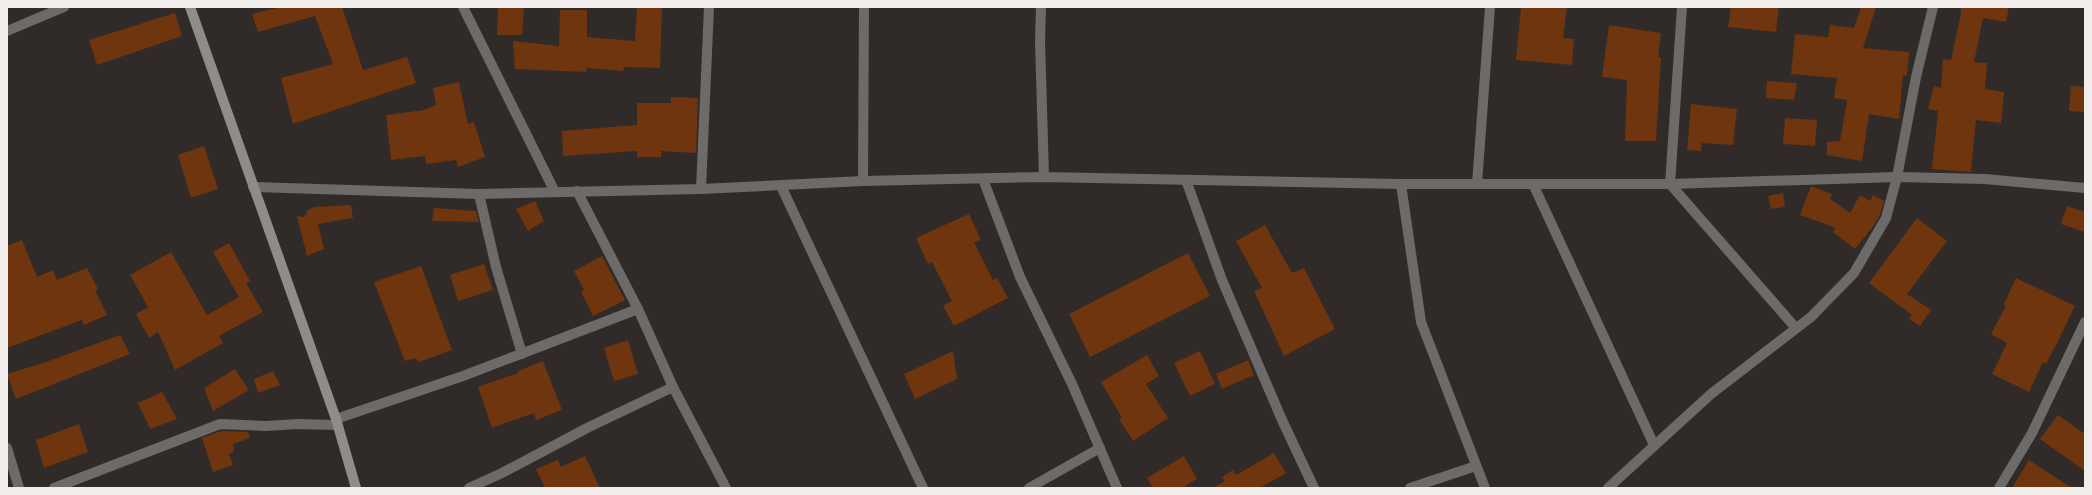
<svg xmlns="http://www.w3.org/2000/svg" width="2092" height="495" font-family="Raleway,sans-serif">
<rect width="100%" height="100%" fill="#302b28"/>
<!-- building -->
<g fill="#6e350e">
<path d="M281,7H342L363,70L407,57L416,83L293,124L281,78L333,64L315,16L258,32L252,14Z"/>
<path d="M498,7L524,8L522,35H497Z"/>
<path d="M637,7H662L660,68L624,67L623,71L587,68L586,72L515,69L513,41L559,46L560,10H587V37L635,41Z"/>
<path d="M1521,7H1567L1563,38L1574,39L1572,65L1516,60Z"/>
<path d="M1731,7H1779L1776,32L1728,27Z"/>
<path d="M1861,7H1876L1863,48L1909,52L1907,76L1903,75L1899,119L1869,114L1862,161L1827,155V142L1840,141L1847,100L1834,98L1837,78L1791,74L1795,34L1828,37L1830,25L1854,28Z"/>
<path d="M1961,7H2009L2006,22L1983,18L1974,62L1987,63L1985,89L2004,92L2001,123L1976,120L1971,172L1932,169L1938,111L1928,109L1934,86L1941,88L1943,59L1951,60L1961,13Z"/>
<path d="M175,13L182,36L97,65L89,40Z"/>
<path d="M1609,25L1661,33L1658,57H1661L1656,141H1625L1627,80L1602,77Z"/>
<path d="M1767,81L1797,83L1794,100L1766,98Z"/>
<path d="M459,82L468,124L474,122L485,157L458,167L456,160L426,164L425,156L391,160L386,115L424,110L436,105L433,88Z"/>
<path d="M2071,86L2085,87V112L2069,111Z"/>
<path d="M671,97L698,98L696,153L661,151V157H637V151L563,156L562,131L637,125V103H671Z"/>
<path d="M1691,104L1737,109L1733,145L1702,143L1701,151L1687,150Z"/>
<path d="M1785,118L1817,120L1815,146L1783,144Z"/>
<path d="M204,146L218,189L191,198L178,155Z"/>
<path d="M1811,186L1832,194L1830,199L1850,213L1860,195L1870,201L1873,195L1884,201L1880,215L1874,225L1855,249L1833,232L1836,228L1800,215Z"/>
<path d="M1783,193L1785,207L1771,209L1768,196Z"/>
<path d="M535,201L544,221L528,231L516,209Z"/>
<path d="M351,205L353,218L318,224L324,249L307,256L297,216L304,217L308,210L314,207Z"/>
<path d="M2067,206L2085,212V232L2061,224Z"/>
<path d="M434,208L476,211L479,222L432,221Z"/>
<path d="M969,214L981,240L974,242L993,280L997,278L1008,298L954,326L943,306L952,301L932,262L928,264L916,238Z"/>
<path d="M1917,218L1947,241L1907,294L1931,310L1920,326L1909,319L1912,315L1869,283Z"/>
<path d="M1265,225L1292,273L1304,268L1335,329L1284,356L1254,291L1262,288L1236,241Z"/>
<path d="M22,240L37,277L53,270L57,280L87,268L98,289L95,290L107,315L84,325L82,320L7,348V246Z"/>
<path d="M229,243L250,281L246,283L263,312L219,336L223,343L175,370L158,332L149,338L136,314L148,307L130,275L171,252L207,315L239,297L213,252Z"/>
<path d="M1188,253L1210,296L1090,357L1069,314Z"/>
<path d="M602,256L625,300L593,316L581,292L584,290L574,271Z"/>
<path d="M484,264L493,290L458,301L450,275Z"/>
<path d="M421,266L452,350L419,362L416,358L405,361L374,282Z"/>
<path d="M2016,278L2075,306L2058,341L2046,364L2043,362L2029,392L1992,374L2007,343L1991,334L2006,306L2004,304Z"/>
<path d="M120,335L130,354L16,399L7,374L46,362Z"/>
<path d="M628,340L638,374L614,381L604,348Z"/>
<path d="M953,351L957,379L915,399L904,374Z"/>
<path d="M1200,351L1215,384L1190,396L1174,363Z"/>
<path d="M1147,355L1159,376L1146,384L1168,418L1133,441L1119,419L1122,418L1101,382Z"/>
<path d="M1248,360L1254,375L1222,389L1216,374Z"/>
<path d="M543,361L562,410L536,420L534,413L492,428L478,387L518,373V371Z"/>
<path d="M235,369L249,390L213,411L204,388Z"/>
<path d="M273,371L280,385L258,393L254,379Z"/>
<path d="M162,392L177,419L150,429L138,403Z"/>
<path d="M2058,415L2085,434V471L2040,439Z"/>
<path d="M79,424L88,452L44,468L36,440Z"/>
<path d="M221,431L248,432L250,438L233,444L234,451L229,454L233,465L213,472L202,438Z"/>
<path d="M1274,453L1286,473L1260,488H1213L1225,481L1222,477L1233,470L1236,475Z"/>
<path d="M585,456L600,488H545L536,469L558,460L561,467Z"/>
<path d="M1184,456L1197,479L1182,488H1153L1147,478Z"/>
<path d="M2029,460L2072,488H2012Z"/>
</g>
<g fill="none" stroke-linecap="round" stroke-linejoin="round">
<!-- street -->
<g stroke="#6d6a6a" stroke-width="10">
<path d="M463,7L555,192"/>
<path d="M1041,7L1040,41L1044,177"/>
<path d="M1682,7L1670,184L1795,327"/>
<path d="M7,31L64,7"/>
<path d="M983,179L1020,277L1072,384L1117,488"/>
<path d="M1186,180L1222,280L1282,420L1314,488"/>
<path d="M863,181L864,7"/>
<path d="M1401,184L1421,322L1485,488"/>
<path d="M1477,184L1490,7"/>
<path d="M1533,184L1654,445"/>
<path d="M781,186L923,488"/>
<path d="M253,187L479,194L701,189L863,181L1044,177L1401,184H1670L1897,177L1985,179L2085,188"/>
<path d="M701,189L709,7"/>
<path d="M577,191L638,309L673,387L726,488"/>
<path d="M479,194L496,267L522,354"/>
<path d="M336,419L463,376L638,309"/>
<path d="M7,448L19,488"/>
<path d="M54,488L220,424L266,426L298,424L337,425"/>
<path d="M469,488L502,473L589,427L673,387"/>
<path d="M1029,488L1100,448"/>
<path d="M1410,488L1476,466"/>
<path d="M1608,488L1711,394L1811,317L1854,273L1886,218L1897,177L1916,77L1933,7"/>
<path d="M1999,488L2032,433L2085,322"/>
</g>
<!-- secondary -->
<path stroke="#918c8c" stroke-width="10" d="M190,7L336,419L356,488"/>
</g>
<!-- border -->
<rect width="2092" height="495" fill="none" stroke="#f1edeb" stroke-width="16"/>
</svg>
